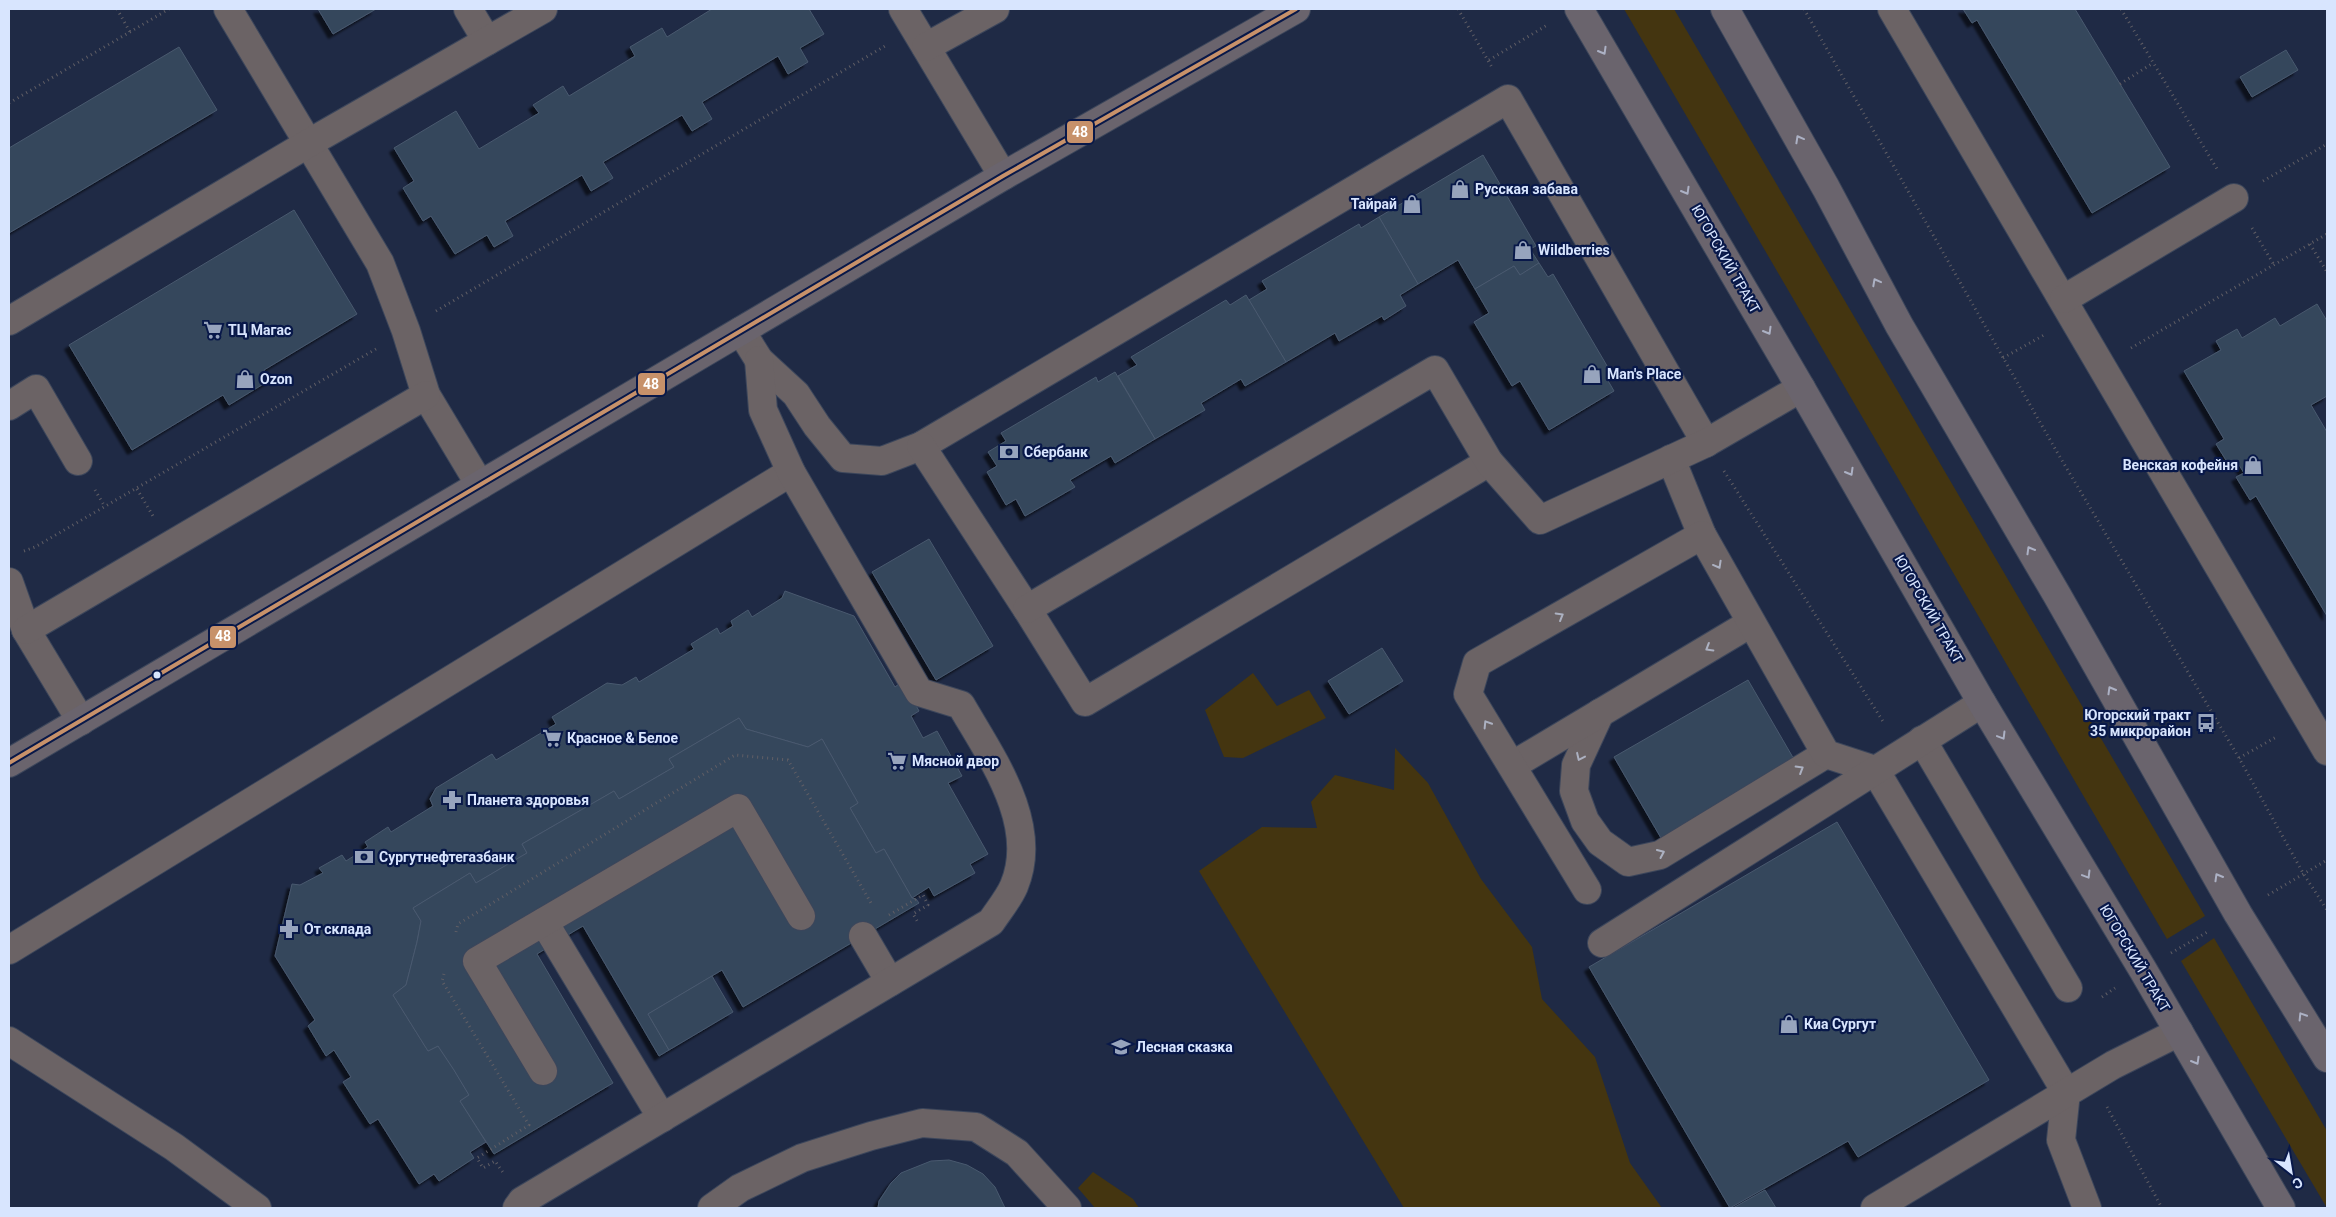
<svg xmlns="http://www.w3.org/2000/svg" width="2336" height="1217" font-family="Roboto,sans-serif">
<defs>
<filter id="shadow"><feDropShadow dx="-4.5" dy="4.5" stdDeviation="1" flood-color="#0009"/></filter>
</defs>
<rect width="100%" height="100%" fill="#1f2a45"/>
<!-- green -->
<g fill="#443510">
<path d="M1624,9H1674L2205,916L2167,939Z"/>
<path d="M1253,673L1277,706L1309,690L1326,718L1243,758L1224,757L1205,710Z"/>
<path d="M1395,748L1428,783L1481,879L1532,947L1542,999L1595,1057L1630,1163L1662,1208H1404L1208,886L1199,871L1262,827L1317,828L1311,802L1335,775L1394,790Z"/>
<path d="M2214,938L2327,1131V1208L2181,961Z"/>
<path d="M1093,1172L1133,1199L1139,1208H1095L1078,1188Z"/>
</g>
<!-- building -->
<g fill="#35475b" stroke="#49596f" filter="url(#shadow)">
<path d="M318,9H376L333,34Z"/>
<path d="M712,9H809L824,34L800,48L808,62L788,74L778,56L702,102L712,119L692,131L682,115L603,162L613,178L591,191L582,175L505,221L513,236L494,247L487,235L455,254L431,216L423,221L403,188L414,181L394,148L456,111L479,149L539,113L533,105L563,86L569,96L635,56L630,47L662,28L667,37Z"/>
<path d="M1963,9H2075L2170,167L2092,213L1977,20L1972,23Z"/>
<path d="M179,47L217,110L9,233V148Z"/>
<path d="M2286,50L2298,70L2252,97L2240,77Z"/>
<path d="M1483,155L1536,246L1530,249L1539,263L1520,275L1514,266L1475,289L1458,260L1418,284L1379,217Z"/>
<path d="M294,210L357,314L264,370L270,380L229,405L223,395L132,450L69,345Z"/>
<path d="M1379,217L1418,284L1400,295L1406,306L1384,320L1382,316L1339,341L1335,333L1286,362L1249,300L1267,289L1262,281L1359,224L1361,228Z"/>
<path d="M1539,263L1548,277L1553,274L1613,376L1607,379L1614,391L1549,430L1520,381L1512,386L1474,322L1489,313L1475,289L1514,266L1520,275Z"/>
<path d="M1246,295L1286,362L1245,386L1241,379L1201,403L1205,410L1155,439L1118,376L1137,365L1131,357L1226,300L1230,305Z"/>
<path d="M2317,304L2327,321V396L2311,405L2327,432V616L2256,496L2250,500L2236,477L2244,473L2236,460L2229,465L2216,444L2224,439L2184,371L2221,350L2216,341L2237,329L2242,338L2275,318L2280,326Z"/>
<path d="M1115,372L1155,439L1115,463L1111,456L1070,480L1075,487L1025,516L1016,499L1006,505L987,472L997,466L988,452L1006,441L1001,433L1096,377L1098,382Z"/>
<path d="M929,539L993,646L936,680L872,572Z"/>
<path d="M785,591L854,616L895,687L903,681L919,711L911,716L923,738L937,731L962,776L948,783L988,854L970,864L975,873L934,896L929,887L912,898L884,849L876,853L850,808L858,803L822,739L808,747L746,729L739,718L669,759L674,767L619,799L614,791L522,844L527,853L476,883L470,873L413,908L421,921L417,942L406,985L393,995L428,1051L438,1046L454,1070L469,1095L460,1101L486,1142L470,1152L474,1158L439,1181L434,1174L419,1184L378,1119L370,1124L343,1082L351,1077L334,1050L326,1056L308,1026L315,1020L275,956L292,884L300,885L323,873L319,868L342,855L346,861L368,847L365,842L388,827L391,832L433,806L430,799L436,788L492,754L496,760L556,724L552,717L607,683L622,685L636,677L639,682L694,649L691,644L717,628L720,634L733,626L731,621L748,610L752,617L782,598Z"/>
<path d="M1382,648L1403,681L1349,714L1328,681Z"/>
<path d="M1748,680L1795,761L1661,838L1614,757Z"/>
<path d="M739,718L746,729L808,747L822,739L858,803L850,808L876,853L884,849L912,898L916,899L919,903L743,1007L722,970L648,1014L669,1050L659,1056L583,926L576,930L537,954L613,1083L494,1154L460,1101L469,1095L454,1070L438,1046L428,1051L393,995L406,985L417,942L421,921L413,908L470,873L476,883L515,860L527,853L522,844L614,791L619,799L674,767L669,759Z"/>
<path d="M1837,822L1989,1080L1858,1157L1848,1141L1730,1208L1589,967Z"/>
<path d="M712,976L733,1012L669,1050L648,1014Z"/>
<path d="M949,1160L967,1165L983,1174L995,1187L1005,1208H878L879,1201L891,1183L901,1173L931,1161Z"/>
<path d="M1765,1190L1776,1208H1733Z"/>
</g>
<g fill="none" stroke-linecap="round" stroke-linejoin="round">
<!-- minor casing -->
<g stroke="#3c465b" stroke-width="30">
<g id="minor">
<path d="M228,9L380,263L406,331L426,395L480,485"/>
<path d="M468,9L487,41"/>
<path d="M903,9L1003,176"/>
<path d="M1892,9L2327,751"/>
<path d="M926,47L995,9"/>
<path d="M2064,299L2234,198"/>
<path d="M9,321L309,143L543,9"/>
<path d="M741,331L759,360L796,394L817,426L843,458L882,461L921,446L1508,99L1706,443"/>
<path d="M9,406L36,389L78,461"/>
<path d="M921,446L1027,609L1085,702L1489,462"/>
<path d="M1671,459L1702,535"/>
<path d="M9,582L26,630L81,721"/>
<path d="M1027,609L1435,370L1489,462L1540,520L1706,443L1801,388"/>
<path d="M26,630L426,395"/>
<path d="M1600,713L1576,765L1574,791L1585,821L1600,842L1628,862L1660,855L1826,754"/>
<path d="M1922,740L2068,988"/>
<path d="M1513,765L1751,623"/>
<path d="M1587,890L1468,694L1477,663L1702,535L1826,754L1875,770L2066,1092L2061,1140L2087,1208"/>
<path d="M544,922L662,1118"/>
<path d="M863,936L890,982"/>
<path d="M1602,943L1982,703"/>
<path d="M9,950L791,472"/>
<path d="M9,1041L174,1147L257,1208"/>
<path d="M543,1071L477,961L738,808L801,916"/>
<path d="M517,1208L522,1201L991,922C999,910 1009,898 1014,886C1040,824 991,757 961,705L919,692L791,472L763,410L759,360"/>
<path d="M712,1208L740,1188L802,1158L871,1136L922,1123L976,1127L1017,1153L1067,1208"/>
<path d="M1875,1208L2113,1065L2179,1032"/>
</g>
</g>
<!-- major casing -->
<g stroke="#3c465b" stroke-width="30">
<g id="major">
<path d="M1579,9L1801,388L1982,703L2143,970L2281,1208"/>
<path d="M1725,9L1826,188L1899,325L2057,595L2238,914L2327,1058"/>
<path d="M9,763L1003,176L1296,9"/>
</g>
</g>
<!-- path -->
<g stroke="#605e65" stroke-width="3" stroke-dasharray="1 4" stroke-linecap="butt">
<path d="M117,9L130,32"/>
<path d="M1458,9L1493,69"/>
<path d="M1804,9L2057,452L2239,758L2303,873L2327,910"/>
<path d="M2121,9L2217,169"/>
<path d="M1489,60L1549,24"/>
<path d="M2120,84L2153,63"/>
<path d="M9,103L169,9"/>
<path d="M2263,181L2327,144"/>
<path d="M2252,228L2274,265"/>
<path d="M2310,244L2327,272"/>
<path d="M436,311L885,46"/>
<path d="M2131,348L2327,234"/>
<path d="M2003,358L2044,335"/>
<path d="M2326,430H2327"/>
<path d="M1724,471L1884,723"/>
<path d="M137,489L153,516"/>
<path d="M95,490L105,507"/>
<path d="M24,551L35,547L376,349"/>
<path d="M2239,758L2278,736"/>
<path d="M2268,895L2327,860"/>
<path d="M889,915L923,895L928,905L913,914L919,924"/>
<path d="M456,932L458,924L735,755L788,760L871,903"/>
<path d="M2171,953L2209,931"/>
<path d="M444,974L442,981L529,1125L477,1158L483,1168L495,1161L504,1174"/>
<path d="M2102,997L2115,988"/>
<path d="M2107,1107L2162,1208"/>
</g>
<!-- minor -->
<use href="#minor" stroke="#6b6365" stroke-width="28"/>
<!-- major -->
<use href="#major" stroke="#6a646d" stroke-width="28"/>
<!-- bus-1 casing -->
<g stroke="#081849" stroke-width="8">
<path id="bus-1" d="M9,763L1003,176L1296,9"/>
</g>
<!-- bus-1 -->
<use href="#bus-1" stroke="#c7916a" stroke-width="4"/>
</g>
<!-- one-way arrows -->
<defs><path id="oneway-chevron" d="M-2-3.5L2.5 0L-2 3.5" fill="none" stroke-width="1.6" stroke-linecap="round" stroke-linejoin="round" transform="scale(1.25)"/></defs>
<g stroke="#acb1c4">
<use href="#oneway-chevron" transform="translate(1603 51) rotate(60)"/>
<use href="#oneway-chevron" transform="translate(1799 139) rotate(-119)"/>
<use href="#oneway-chevron" transform="translate(1686 191) rotate(60)"/>
<use href="#oneway-chevron" transform="translate(1876 282) rotate(-118)"/>
<use href="#oneway-chevron" transform="translate(1768 331) rotate(60)"/>
<use href="#oneway-chevron" transform="translate(1850 472) rotate(60)"/>
<use href="#oneway-chevron" transform="translate(2030 550) rotate(-120)"/>
<use href="#oneway-chevron" transform="translate(2111 690) rotate(-120)"/>
<use href="#oneway-chevron" transform="translate(2002 736) rotate(59)"/>
<use href="#oneway-chevron" transform="translate(2087 875) rotate(59)"/>
<use href="#oneway-chevron" transform="translate(2218 877) rotate(-120)"/>
<use href="#oneway-chevron" transform="translate(2302 1016) rotate(-122)"/>
<use href="#oneway-chevron" transform="translate(2196 1061) rotate(60)"/>
</g>
<g stroke="#acb1c1">
<use href="#oneway-chevron" transform="translate(1718 565) rotate(61)"/>
<use href="#oneway-chevron" transform="translate(1560 616) rotate(-30)"/>
<use href="#oneway-chevron" transform="translate(1709 648) rotate(149)"/>
<use href="#oneway-chevron" transform="translate(1487 724) rotate(-122)"/>
<use href="#oneway-chevron" transform="translate(1580 757) rotate(115)"/>
<use href="#oneway-chevron" transform="translate(1800 769) rotate(-31)"/>
<use href="#oneway-chevron" transform="translate(1661 853) rotate(-24)"/>
</g>
<!-- icons -->
<defs>
<g id="shop-bare" transform="scale(1.5)"><path d="M-5-2.5h2.3a2.7 3.5 0 0 1 5.4 0H5L5.5 6h-11ZM-1.5-2.5h3a1.5 2.3 0 0 0-3 0Z" fill="#97a4bd" stroke="#081849" stroke-width="2.5" paint-order="stroke"/></g>
<g id="supermarket-bare" transform="scale(1.5)"><path d="M-6-5.5h2.5l.6 2H6L4.5 2H-2.5L-4.4-4H-6ZM-1.5 3.2a1.3 1.3 0 1 0 .1 0ZM3 3.2a1.3 1.3 0 1 0 .1 0Z" fill="#97a4bd" stroke="#081849" stroke-width="2.5" paint-order="stroke"/></g>
<g id="bank-bare" transform="scale(1.5)"><path d="M-6-4H6V4H-6ZM0-2.3a2.3 2.3 0 1 0 0 4.6a2.3 2.3 0 1 0 0-4.6Z" fill="#97a4bd" stroke="#081849" stroke-width="2.5" paint-order="stroke"/></g>
<g id="bus-bare" transform="scale(1.5)"><path d="M-5-6H5V4H4V6H2V4H-2V6H-4V4H-5ZM-3.5-4V0h7V-4ZM-3.5 1.2v1.5H-2V1.2ZM2 1.2v1.5H3.5V1.2Z" fill="#97a4bd" stroke="#081849" stroke-width="2.5" paint-order="stroke"/></g>
<g id="pharmacy-bare" transform="scale(1.5)"><path d="M-2-6h4v4h4v4h-4v4h-4v-4h-4v-4h4Z" fill="#97a4bd" stroke="#081849" stroke-width="2.5" paint-order="stroke"/></g>
<g id="school-bare" transform="scale(1.5)"><path d="M0-5L7-2L0 1L-7-2ZM-4 1L0 2.5L4 1V4Q0 6-4 4Z" fill="#97a4bd" stroke="#081849" stroke-width="2.5" paint-order="stroke"/></g>
</defs>
<g fill-rule="evenodd">
<use href="#shop-bare" x="1460" y="189"/>
<use href="#shop-bare" x="1412" y="204"/>
<use href="#shop-bare" x="1523" y="250"/>
<use href="#supermarket-bare" x="213" y="330"/>
<use href="#shop-bare" x="1592" y="374"/>
<use href="#shop-bare" x="245" y="379"/>
<use href="#bank-bare" x="1009" y="452"/>
<use href="#shop-bare" x="2253" y="465"/>
<use href="#bus-bare" x="2206" y="723"/>
<use href="#supermarket-bare" x="552" y="738"/>
<use href="#supermarket-bare" x="897" y="761"/>
<use href="#pharmacy-bare" x="452" y="800"/>
<use href="#bank-bare" x="364" y="857"/>
<use href="#pharmacy-bare" x="289" y="929"/>
<use href="#shop-bare" x="1789" y="1024"/>
<use href="#school-bare" x="1121" y="1047"/>
</g>
<!-- markers -->
<circle fill="#d8e5fe" stroke="#081849" stroke-width="2" cx="157" cy="675" r="4.5"/>
<g text-anchor="middle" dominant-baseline="central" stroke-width="4.5" stroke-linejoin="round" paint-order="stroke">
<!-- poi labels -->
<g font-size="14" font-weight="bold" fill="#d8e5fe" stroke="#081849" text-anchor="start">
<text x="1475" y="189">Русская забава</text>
<text x="1397" y="204" text-anchor="end">Тайрай</text>
<text x="1538" y="250">Wildberries</text>
<text x="228" y="330">ТЦ Магас</text>
<text x="1607" y="374">Man's Place</text>
<text x="260" y="379">Ozon</text>
<text x="1024" y="452">Сбербанк</text>
<text x="2238" y="465" text-anchor="end">Венская кофейня</text>
<text x="2191" y="715" text-anchor="end">Югорский тракт<tspan x="2191" dy="16">35 микрорайон</tspan></text>
<text x="567" y="738">Красное &amp; Белое</text>
<text x="912" y="761">Мясной двор</text>
<text x="467" y="800">Планета здоровья</text>
<text x="379" y="857">Сургутнефтегазбанк</text>
<text x="304" y="929">От склада</text>
<text x="1804" y="1024">Киа Сургут</text>
<text x="1136" y="1047">Лесная сказка</text>
</g>
<!-- street labels -->
<g font-size="14" fill="#d8e5fe" stroke="#081849">
<text transform="translate(1726 259) rotate(60)">ЮГОРСКИЙ ТРАКТ</text>
<text transform="translate(1929 609) rotate(60)">ЮГОРСКИЙ ТРАКТ</text>
<text transform="translate(2135 958) rotate(59)">ЮГОРСКИЙ ТРАКТ</text>
</g>
</g>
<g stroke="#081849" stroke-width="2">
<rect x="1066" y="120" width="28" height="24" rx="5" fill="#c7916a"/>
<rect x="637" y="372" width="29" height="24" rx="5" fill="#c7916a"/>
<rect x="209" y="625" width="28" height="24" rx="5" fill="#c7916a"/>
</g>
<g font-size="14" text-anchor="middle" font-weight="bold" fill="#fff">
<text x="1080" y="137">48</text>
<text x="651" y="389">48</text>
<text x="223" y="641">48</text>
</g>
<!-- border -->
<rect width="2336" height="1217" fill="none" stroke="#d8e5fe" stroke-width="20"/>
<!-- north arrow -->
<g transform="translate(2291 1172) rotate(149)" stroke="#081849" stroke-width="4" paint-order="stroke">
<path d="M0-4L9 19L0 12L-9 19Z" fill="#d8e5fe"/>
<text y="-8" font-size="14" font-weight="bold" text-anchor="middle" fill="#d8e5fe">С</text>
</g>
</svg>
